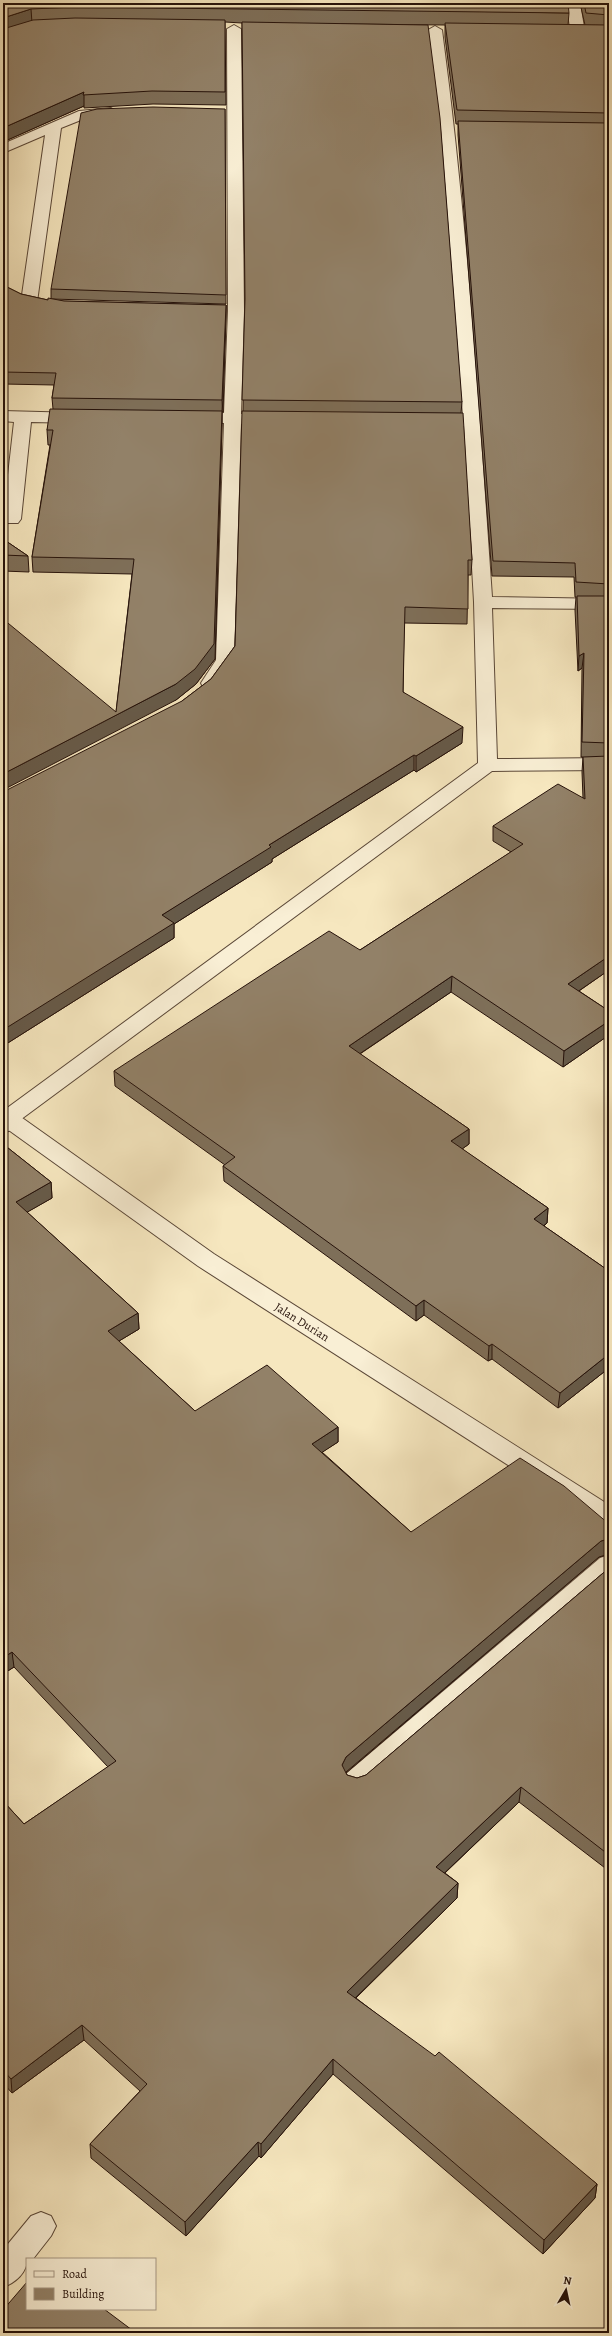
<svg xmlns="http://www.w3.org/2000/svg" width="612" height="2336" font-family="Alegreya,serif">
<rect width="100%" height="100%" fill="#f6e7bf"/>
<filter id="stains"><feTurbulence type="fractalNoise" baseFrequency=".005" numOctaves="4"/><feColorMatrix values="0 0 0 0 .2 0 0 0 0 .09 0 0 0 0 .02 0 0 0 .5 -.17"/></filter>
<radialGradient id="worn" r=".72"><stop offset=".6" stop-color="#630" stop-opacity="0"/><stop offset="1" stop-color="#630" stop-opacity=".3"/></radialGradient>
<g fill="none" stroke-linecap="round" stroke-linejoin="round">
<!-- service casing -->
<g stroke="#5a4737" stroke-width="2">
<path id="service" d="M609,1555V1580L365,1789L356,1792L347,1789L343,1781L347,1773L600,1558Z"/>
</g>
<!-- minor casing -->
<g stroke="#5a4737" stroke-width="2">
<g id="minor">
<path d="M566,3H580L585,33L583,36L578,37L571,33Z"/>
<path d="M234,25L241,29L244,311L241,414L277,415L279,419L277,423L241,424L234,660L217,687H203L201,683L216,660L224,423L186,422L184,418L186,414L224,413L228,311L227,29Z"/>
<path d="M435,26L442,30C467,218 479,408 492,597L609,599V609L492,608L497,759L609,758V770L492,771L16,1123L11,1130L3,1133V1111L478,763L474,602L464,426L428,425L426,421L428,417L463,416L441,129L428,30Z"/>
<path d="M111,108L118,112L116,115L86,118L61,128L37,302L35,305H23L21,302L45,135L3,153V144L79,111Z"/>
<path d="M3,411L79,413L85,414L87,418L85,422L79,423L31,422L21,519L18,523H6L3,519L14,422L3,421Z"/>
<path d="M41,2212L51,2216L56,2226L51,2236L33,2259H27C27,2273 15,2283 3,2287V2250L31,2216Z"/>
</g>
</g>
<!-- tertiary casing -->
<g stroke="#5a4737" stroke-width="2">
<path id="tertiary" d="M3,1107L11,1110L214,1254L609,1505V1527L600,1524L198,1266L3,1126Z"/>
</g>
<!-- service -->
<use href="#service" fill="#f9efd5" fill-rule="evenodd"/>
<!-- minor -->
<use href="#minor" fill="#f9efd5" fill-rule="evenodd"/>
<!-- tertiary -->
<use href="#tertiary" fill="#f9efd5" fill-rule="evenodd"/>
</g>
<!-- wall -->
<g fill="#7e6f59" stroke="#26120a">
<path d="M3,3L569,13L568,25H585L580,3H609V970L579,991L609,1011V1035L563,1067L451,992L360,1054L469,1129V1144L462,1149L548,1208L547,1223L544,1226L609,1271V1368L558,1408L492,1359L488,1361L424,1315L416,1321L224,1181L223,1166L225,1165L115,1086L114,1071L360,950L511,852L493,841V826L583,798L582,772L583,757H581L582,668L578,671L575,610L576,597H575L574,577L492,576L458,135V124H456L445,37V25L341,24L462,402L461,413L472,560L471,575H468L467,624L404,623L403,692L462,743L416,772L414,770L272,859V862L174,924V938L3,1046L182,701L211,679L235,646L243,411L245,299L242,23L225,22L226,105L153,104L84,108V106L3,142Z"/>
<path d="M225,109L226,304L51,299V289Z"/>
<path d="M3,285L21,294L48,300L64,301L226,305V317L222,412V425L215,659L196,684L176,700L116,712L132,574L33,572L32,557L50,445H48L47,430L53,409L52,398L54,385L3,384Z"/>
<path d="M3,539L28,556L29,572L3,571Z"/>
<path d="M3,1144L51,1182L52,1198L27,1212L138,1313L139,1329L119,1341L195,1411L338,1427V1442L322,1452L411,1532L609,1524V1554L599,1557L346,1773L347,1775L357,1778L366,1775L609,1568V1871L519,1802L445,1873L458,1883L457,1898L356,1998L597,2184L595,2198L543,2254L333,2074L261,2158L259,2156L186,2236L91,2158L90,2144L140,2091L84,2040L12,2093L3,2083V1801L24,1824L108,1767L14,1667L3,1674Z"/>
</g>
<!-- shaded-wall -->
<g fill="#665a49" stroke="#26120a">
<path d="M31,9L32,23L3,31V18Z"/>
<path d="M84,92V106L3,142V128Z"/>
<path d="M226,305V317L223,412L222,400Z"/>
<path d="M222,411V425L215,659L196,684L176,700L3,790V774L176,684Z"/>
<path d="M584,653L582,668L578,671L579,656Z"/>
<path d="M463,727L462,743L416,772V756Z"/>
<path d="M414,755V770L272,859V862L174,924V938L3,1046V1030L162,915L269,845Z"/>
<path d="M609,956V970L567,999L568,984Z"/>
<path d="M452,976L451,992L349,1061V1046Z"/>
<path d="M609,1021V1035L563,1067L564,1051Z"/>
<path d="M469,1129V1144L451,1157V1141Z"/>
<path d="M51,1182L52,1198L17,1218L16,1202Z"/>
<path d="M548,1208L547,1223L533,1234L534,1219Z"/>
<path d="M424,1300V1315L416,1321V1306Z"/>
<path d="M138,1313L139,1329L109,1347L108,1331Z"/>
<path d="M492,1344V1359L488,1361L489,1346Z"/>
<path d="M609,1354V1368L558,1408L560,1393Z"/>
<path d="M338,1427V1442L312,1459V1444Z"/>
<path d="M609,1539V1554L599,1557L346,1772L342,1780V1765L346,1757L601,1541Z"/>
<path d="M12,1652L14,1667L3,1674V1658Z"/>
<path d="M521,1787L519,1802L435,1882L436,1867Z"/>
<path d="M458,1883L457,1898L347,2006V1992Z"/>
<path d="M82,2025L84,2040L12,2093L11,2079Z"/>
<path d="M333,2059V2074L261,2158V2144Z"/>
<path d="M258,2142L259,2156L186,2236L185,2222Z"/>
<path d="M597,2184L595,2198L543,2254L544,2240Z"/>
</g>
<!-- building -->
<g fill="#928168" stroke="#26120a">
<path d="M3,3H568L569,13L75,7L31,9L3,18Z"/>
<path d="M584,3H609V15L586,13Z"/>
<path d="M75,18L225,20V92L152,91L83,95L84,92L3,128V29L33,20Z"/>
<path d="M242,22L428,25L440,118L462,402L242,400L245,299Z"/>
<path d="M445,23L609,25V113L457,110Z"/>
<path d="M153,107L225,109L226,295L51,289L81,113L97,109Z"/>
<path d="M458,121L609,123V584L576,582L575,563L493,561Z"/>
<path d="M3,285L21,294L48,300V298L64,301L226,305L222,400L52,398L56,373L3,372Z"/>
<path d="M50,409L222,411L214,644L195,669L176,684L3,774V619L116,712L134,559L32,557L53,430H47Z"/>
<path d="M242,411L463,413L472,560H468V609L405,607L403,692L463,727L416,756L414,755L269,845L271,847L162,915L174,923L3,1030V792L182,701L211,679L235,646Z"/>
<path d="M3,539L28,556L3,555Z"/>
<path d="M577,596H609V743L582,742L584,653L579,656Z"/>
<path d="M609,756V956L568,984L609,1011V1021L564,1051L452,976L349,1046L469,1129L451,1141L548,1208L534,1219L609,1271V1354L560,1393L492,1344L489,1346L424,1300L416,1306L223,1166L235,1157L114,1071L329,931L360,950L523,844L493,826L558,784L585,799L583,757Z"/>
<path d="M3,1144L51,1182L16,1202L138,1313L108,1331L195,1411L267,1365L338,1427L312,1444L411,1532L520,1458L564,1486L609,1524V1539L601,1541L346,1757L342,1765L347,1775L357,1778L366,1775L609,1568V1855L521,1787L436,1867L458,1883L347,1992L435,2056L439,2052L597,2184L544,2240L333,2059L261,2144L258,2142L185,2222L90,2144L147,2084L82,2025L11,2079L3,2070V1801L24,1824L116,1761L12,1652L3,1658Z"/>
<path d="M27,2282V2309H104L136,2333H3V2310Z"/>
</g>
<g text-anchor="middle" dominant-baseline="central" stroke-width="4" stroke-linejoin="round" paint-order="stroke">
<!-- street labels -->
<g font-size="12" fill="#26120a" stroke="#f9efd5">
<text transform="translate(302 1322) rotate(32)">Jalan Durian</text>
</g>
</g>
<!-- margin -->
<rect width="612" height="2336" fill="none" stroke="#f6e7bf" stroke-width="16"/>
<rect x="4" y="4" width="604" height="2328" fill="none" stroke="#26120a" stroke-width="2"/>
<rect x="8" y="8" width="596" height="2320" fill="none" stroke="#26120a"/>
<!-- legend -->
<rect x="26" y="2258" width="130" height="52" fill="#f9efd5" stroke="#a59784"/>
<rect x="34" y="2271" width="20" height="6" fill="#f9efd5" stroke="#a59784"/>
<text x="62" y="2278" font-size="12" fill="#26120a">Road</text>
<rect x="34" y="2288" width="20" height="12" fill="#928168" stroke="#a59784"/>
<text x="62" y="2298" font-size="12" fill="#26120a">Building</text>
<!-- north arrow -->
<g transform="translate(566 2290) rotate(9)" stroke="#f9efd5" stroke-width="3" paint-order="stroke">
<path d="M0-3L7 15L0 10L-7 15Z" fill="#26120a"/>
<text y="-6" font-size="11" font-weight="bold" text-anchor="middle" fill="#26120a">N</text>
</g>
<rect width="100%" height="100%" filter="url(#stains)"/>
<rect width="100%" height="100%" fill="url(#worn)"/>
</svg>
